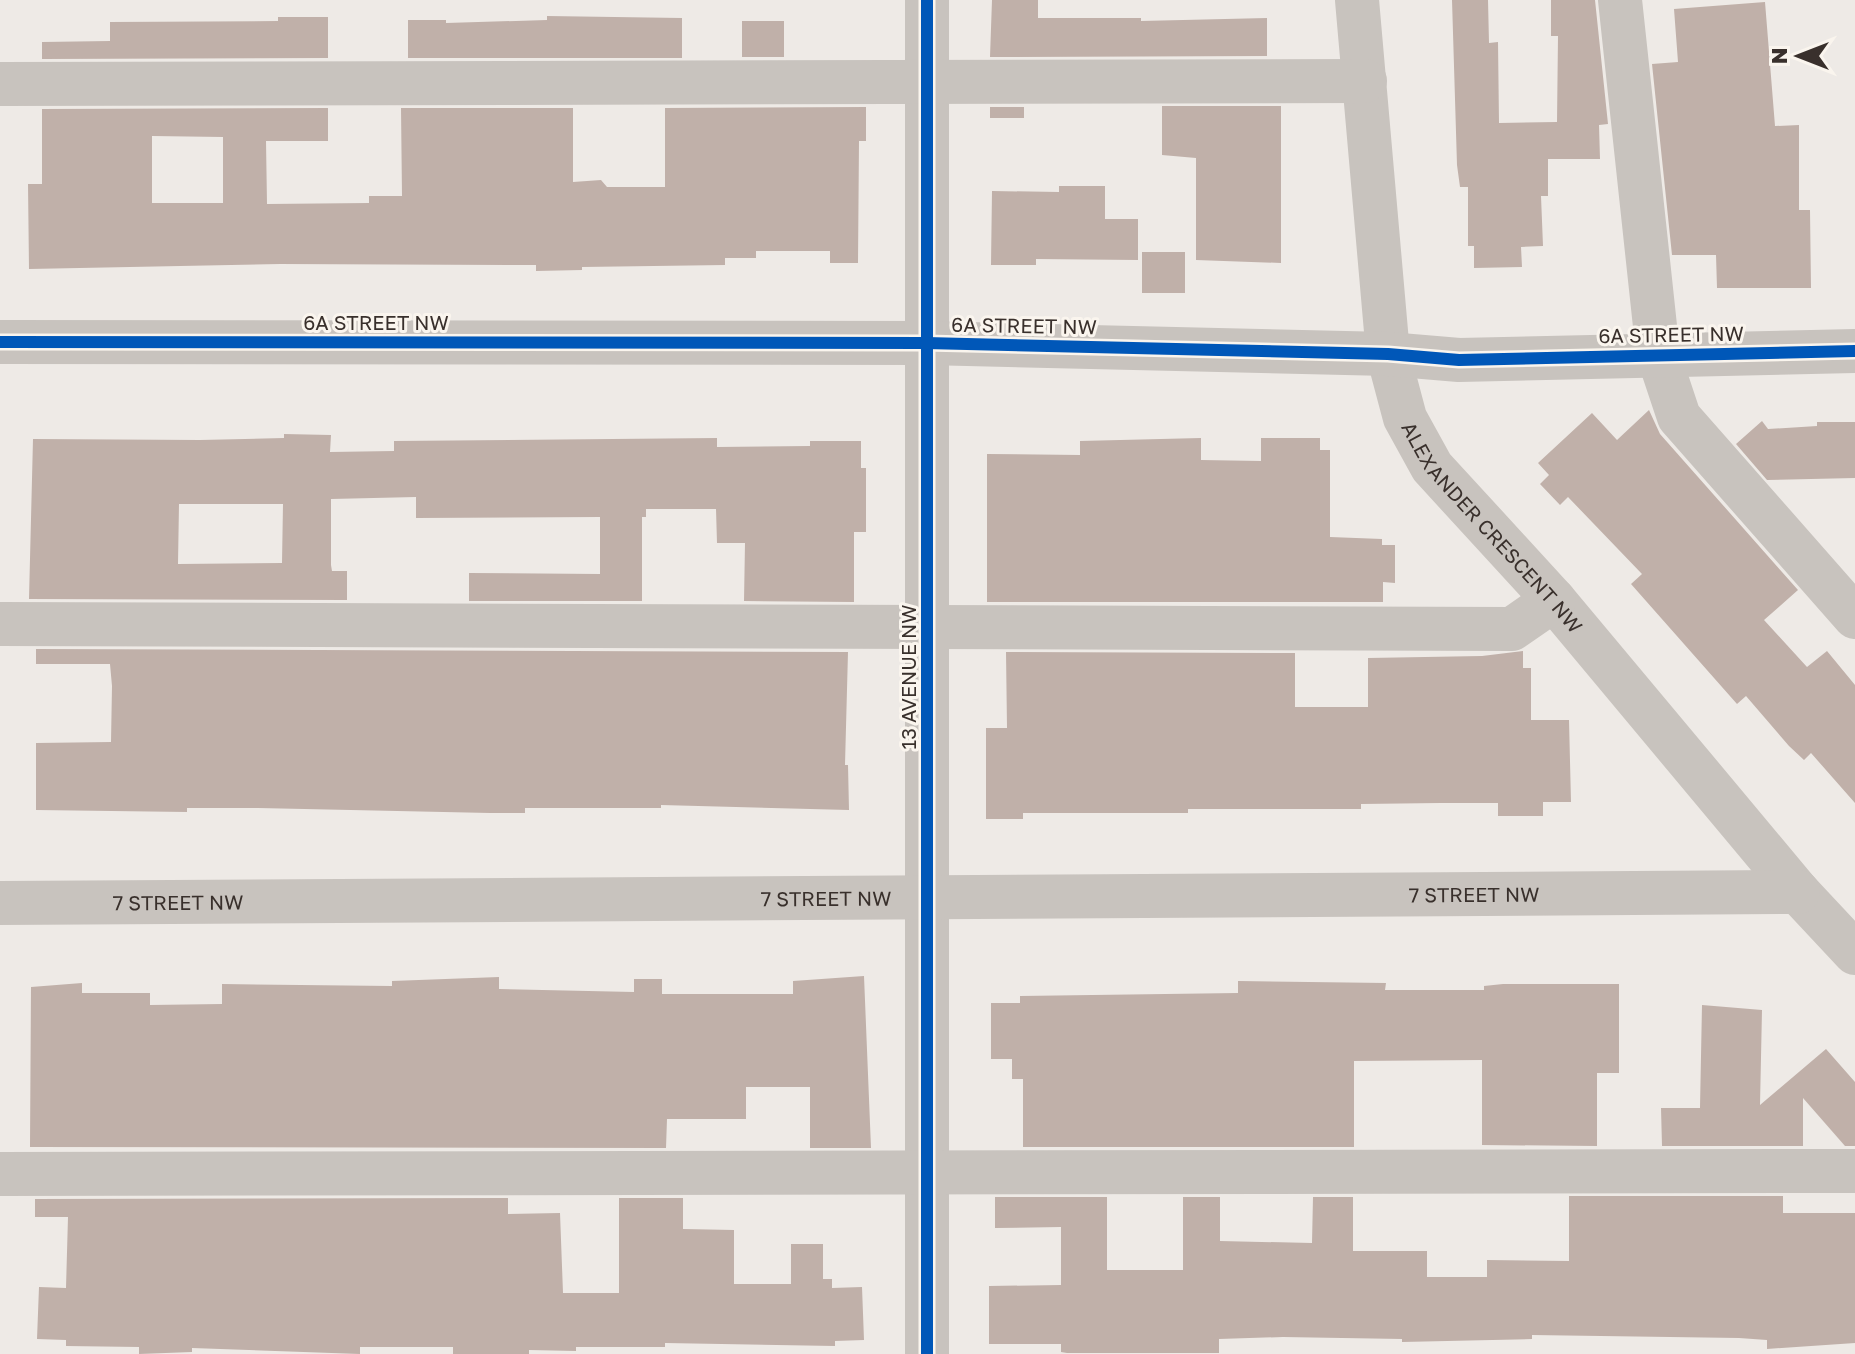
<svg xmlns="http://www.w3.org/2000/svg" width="1855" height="1354" font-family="'Golos Text',sans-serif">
<rect width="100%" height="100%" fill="#eeeae6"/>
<!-- building -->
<g fill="#c0b0a9" fill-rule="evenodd">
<path d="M992,0H1038V18H1141V21L1267,18V56L990,57Z"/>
<path d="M1452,0H1488L1489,43L1498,42L1499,123L1557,122L1558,36H1551V0H1595L1608,124L1599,125L1600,159H1548V196H1541L1543,246L1521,247L1522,267L1474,268V246H1468V187H1460L1457,165Z"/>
<path d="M1765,2L1775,126L1799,125V210H1810L1811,288H1717L1716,255H1672L1652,64L1678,62L1674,9Z"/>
<path d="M547,16L682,18V58H408V20H446V23L547,20Z"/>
<path d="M278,17H328V58L42,59V42L110,41V22L278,21Z"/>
<rect x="742" y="21" width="42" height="36"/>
<path d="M1162,106H1281V263L1196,260V158L1162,155Z"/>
<path d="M866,107V141H859L858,263H830V251H756V258H725V265L582,267V270L536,271V265L280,264L29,269L28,184H42V109L328,108V141H266L267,204L369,203V196H402L401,108H573V182L601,180L607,187H665V108ZM152,136L223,137V203H152Z"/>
<rect x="990" y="107" width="34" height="11"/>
<path d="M1059,186H1105V219H1138V260L1036,259V265H991L992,191L1059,192Z"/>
<rect x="1142" y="252" width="43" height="41"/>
<path d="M1649,410L1660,434L1798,590L1764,620L1807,667L1827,651L1855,685V803L1811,753L1804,760L1789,746L1746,696L1737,704L1631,584L1642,574L1568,497L1560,505L1540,484L1549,475L1538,463L1592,413L1617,440Z"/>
<path d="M1762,421L1768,429L1817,426V422H1855V478L1767,480L1736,444Z"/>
<path d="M284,434L331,435L330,452L394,451V441L717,438V447L810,446V441H861V468H866V532H854V602L744,601L745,543H717L716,509H646V517H642V601H469V573L600,574V517L416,518V497L331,499V565L332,571H347V600L29,599L33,439L200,440L284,438ZM179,504H283L282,563L178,564Z"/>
<path d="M1201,438V460L1261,461V438H1320V450H1330V537L1382,539V545H1395V583L1383,582V602H987V454L1080,455V441Z"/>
<path d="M36,649L848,652L845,765H848L849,810L661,805V808H525V813H490L258,808H187V812L36,810V743L111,742L112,686L110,664H36Z"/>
<path d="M1523,651V668H1531V720H1569L1571,802H1543V816H1498V803H1440L1361,804V809H1188V813H1023V819H986V728H1007L1006,652L1295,653V707H1368V658L1482,656Z"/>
<path d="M864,976L871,1148H810V1087H746V1119H667L666,1148L30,1147L31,987L82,983V993H150V1005L222,1004V984L392,986V981L499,977V989L634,992V979H662V994H793V981Z"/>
<path d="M1238,981L1386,983L1385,990H1484V986L1503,984H1619V1073H1597V1146L1482,1145V1060L1354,1061V1147H1023V1079H1012V1059H991V1003H1020V996L1238,993Z"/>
<path d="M1702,1005L1762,1010L1760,1105L1826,1049L1855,1082V1146H1845L1803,1098V1146H1662L1661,1108H1700Z"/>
<path d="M1569,1196H1783V1213H1855V1343L1767,1349V1340L1739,1338L1532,1335V1339L1402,1342V1339L1283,1337L1219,1339V1353H1067L1061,1352V1344H989V1286L1061,1285V1227L995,1228V1197H1107V1270H1183V1197H1220V1241L1312,1243L1313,1197H1353V1251H1427V1277H1487V1260L1569,1261Z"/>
<path d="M508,1198V1214L560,1213L563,1293H619V1198H683V1229L734,1230V1284H791V1244H823V1279H832V1288L862,1287L864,1340L835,1341V1346L665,1343V1347H576V1351L529,1350V1354H453V1347H360V1354L192,1348V1352L139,1354V1347L66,1346V1340L37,1339L39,1287L66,1288L68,1217H35V1199Z"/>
</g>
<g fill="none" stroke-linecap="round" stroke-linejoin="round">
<!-- minor -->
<g stroke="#c8c3be" stroke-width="44">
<path d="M927,0V1354"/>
<path id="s1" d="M1357,0L1388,354L1405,418L1432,467L1554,600L1798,892L1855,953"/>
<path d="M1620,0L1658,354L1679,417L1855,617"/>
<path d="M0,84L1365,81"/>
<path d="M0,342L926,343L1388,354L1459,360L1855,351"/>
<path d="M0,624L1512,629L1554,600"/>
<path id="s2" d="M0,903L1798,892"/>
<path d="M0,1174L1855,1171"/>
</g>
<!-- cycleway casing -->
<g stroke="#faf5ee" stroke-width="17">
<g id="cycleway">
<path d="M927,0V1354"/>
<path d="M0,342L926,343L1388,354L1459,360L1855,351"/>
</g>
</g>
<!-- cycleway -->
<use href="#cycleway" stroke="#0057b8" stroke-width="12"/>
</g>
<g text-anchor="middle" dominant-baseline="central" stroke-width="6" stroke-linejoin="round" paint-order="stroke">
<!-- street labels -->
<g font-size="20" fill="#39302c" stroke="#faf5ee">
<text x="376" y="322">6A STREET NW</text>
<text transform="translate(1024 325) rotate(1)">6A STREET NW</text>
<text transform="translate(1671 334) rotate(-1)">6A STREET NW</text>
<text stroke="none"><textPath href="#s1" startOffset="562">ALEXANDER CRESCENT NW</textPath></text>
<text transform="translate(908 677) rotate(-90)">13 AVENUE NW</text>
<text stroke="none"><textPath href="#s2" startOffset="826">7 STREET NW</textPath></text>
<text stroke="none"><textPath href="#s2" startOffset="1474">7 STREET NW</textPath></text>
<text stroke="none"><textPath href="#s2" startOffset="178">7 STREET NW</textPath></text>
</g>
</g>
<!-- north arrow -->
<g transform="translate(1799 56) rotate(270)" stroke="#faf5ee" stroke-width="6" paint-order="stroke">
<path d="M0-6L14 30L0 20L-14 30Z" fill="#39302c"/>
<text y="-12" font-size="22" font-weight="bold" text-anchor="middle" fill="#39302c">N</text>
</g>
</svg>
